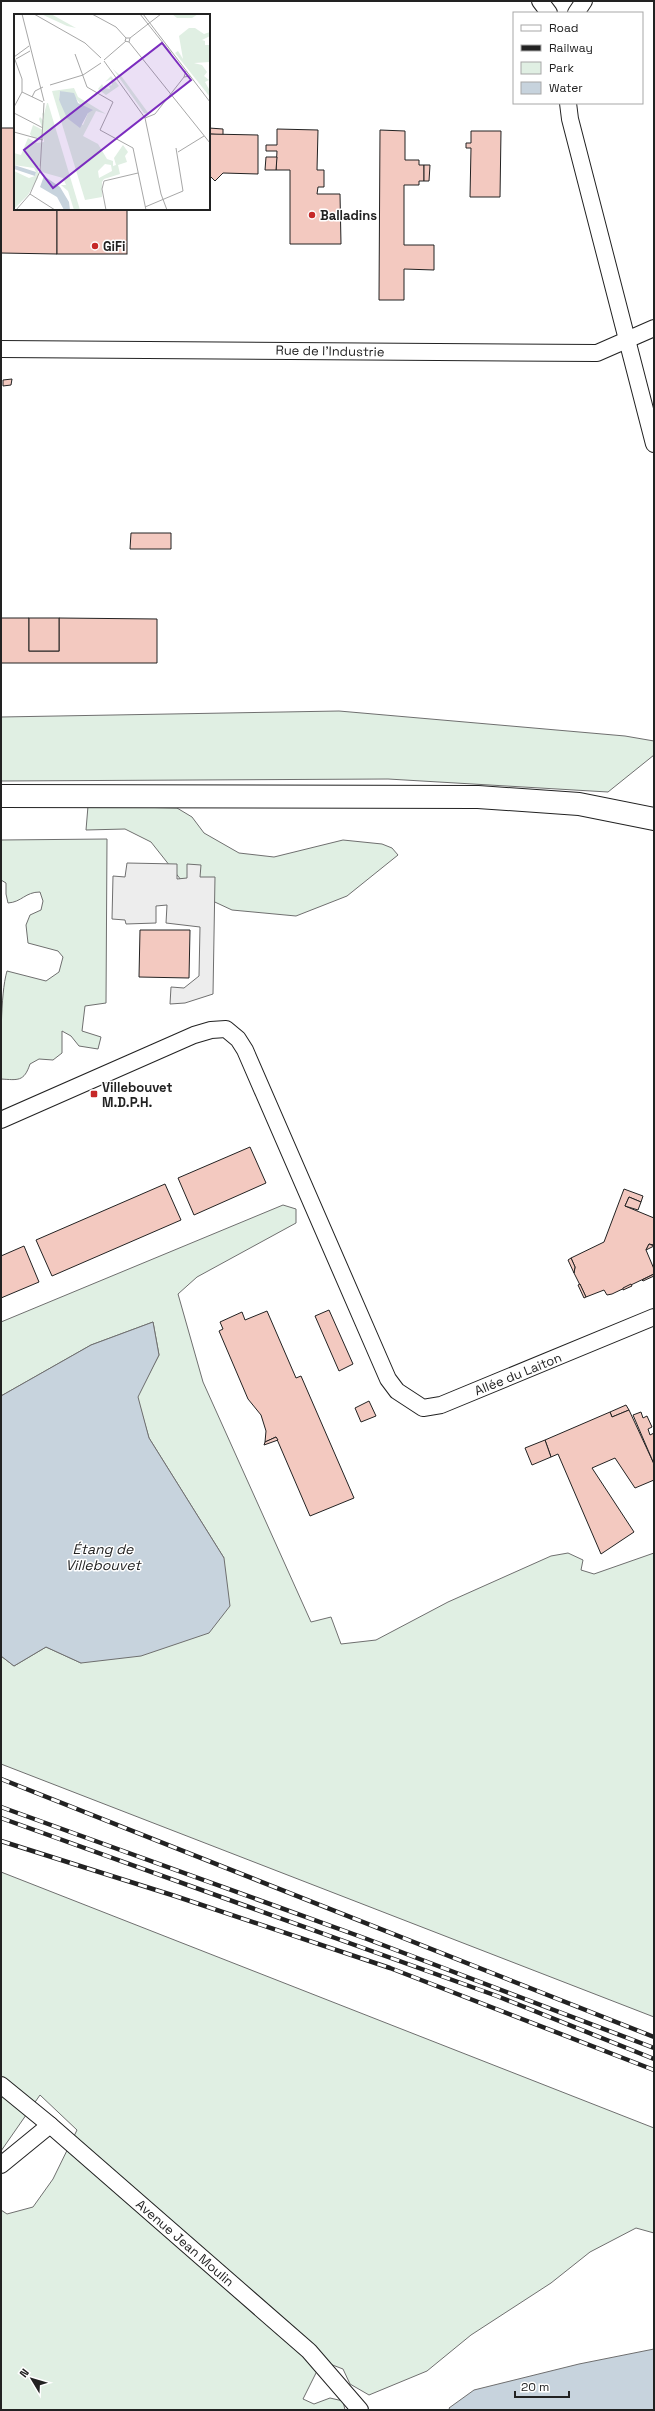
<svg xmlns="http://www.w3.org/2000/svg" width="655" height="2411" font-family="'Space Grotesk',sans-serif">
<rect width="100%" height="100%" fill="#fff"/>
<!-- green -->
<g fill="#e0efe3" stroke="#6f6f6f">
<path d="M339,711L625,736L654,741V755L608,792L388,779L1,781V717Z"/>
<path d="M88,806L177,808L192,817L204,833L239,853L274,857L343,840L382,844L392,848L398,855L347,896L296,916L232,910L189,890L151,842L125,829L86,830Z"/>
<path d="M107,839L106,1003L85,1006L82,1031L101,1037L98,1049L79,1046L71,1036L62,1031V1053L53,1060L39,1059L30,1064C24,1082 18,1080 1,1079C1,1050 0,995 7,971L46,981L59,972L63,957L58,951L28,943L26,925L30,915L41,910L43,901L40,892C25,892 22,902 8,903L6,894V883L1,880V840Z"/>
<path d="M283,1205L296,1209V1223L197,1277L178,1294L203,1382L311,1622L331,1617L341,1644L376,1640L448,1602L551,1556L568,1553L583,1560L581,1570L594,1574L654,1553V2017L1,1764V1656L14,1666L46,1647L81,1663L224,1558L149,1438L137,1397L159,1355L153,1322L91,1345L1,1396V1322Z"/>
<path d="M1,1872L654,2128V2233L636,2228L590,2252L551,2283L471,2335L427,2371L369,2395L350,2384L343,2369L322,2361L303,2399L314,2404L330,2398L343,2401L345,2410H1V2210L7,2214L33,2207L53,2179L77,2130L40,2095L1,2151Z"/>
</g>
<!-- parking -->
<path fill="#ededed" stroke="#6f6f6f" d="M127,863L177,864V879L187,878V864L201,865L200,877H215L213,994L185,1003L170,1004L171,987L184,988L199,976L200,927L166,923L167,905L156,906V923L126,924L125,920L112,919L113,876L125,877Z"/>
<!-- water -->
<g fill="#c7d3dd" stroke="#6f6f6f">
<path d="M153,1322L159,1355L138,1397L149,1438L224,1558L230,1606L209,1633L141,1656L81,1663L46,1647L14,1666L1,1656V1396L91,1345Z"/>
<path d="M654,2349V2410H450L449,2408L474,2390L579,2364Z"/>
</g>
<!-- building -->
<g fill="#f3c9c0" stroke="#222">
<path d="M1,128H15V209H57V254L1,253Z"/>
<path d="M209,128L223,129V135L209,134Z"/>
<path d="M277,129L318,130L317,170H324V187H318L317,194H340L341,244H290V170H276L277,151H266V145H277Z"/>
<path d="M380,130L405,131V160H419V165H424V181H419V185H404V245H434V270L404,269V300H379Z"/>
<path d="M471,131H501L500,197H470L471,148H466V143H471Z"/>
<path d="M209,134L258,135V174L223,173L215,181L209,175Z"/>
<path d="M266,157H277L276,170H265Z"/>
<path d="M424,165H430L429,181H424Z"/>
<rect x="57" y="209" width="70" height="45"/>
<path d="M12,379L11,385L3,386V380Z"/>
<path d="M131,533H171V549H130Z"/>
<path d="M1,618H29V651H59V618L157,619V663H1Z"/>
<rect x="29" y="618" width="30" height="33"/>
<path d="M140,930H190L189,978L139,977Z"/>
<path d="M250,1147L266,1183L194,1215L178,1178Z"/>
<path d="M165,1184L181,1220L52,1276L36,1240Z"/>
<path d="M624,1189L643,1196L641,1202L629,1197L625,1206L654,1218V1245L649,1244L646,1250L654,1269V1274L612,1294L607,1295L604,1290L586,1297L574,1273L575,1267L571,1258L604,1242Z"/>
<path d="M629,1197L641,1202L638,1210L625,1206Z"/>
<path d="M649,1244L654,1246L646,1250Z"/>
<path d="M24,1246L39,1282L1,1298V1256Z"/>
<path d="M571,1258L575,1267L574,1273L568,1260Z"/>
<path d="M654,1274V1276L643,1281L642,1280Z"/>
<path d="M580,1284L586,1297L584,1298L578,1285Z"/>
<path d="M631,1284L632,1286L623,1290V1288Z"/>
<path d="M329,1310L353,1364L339,1371L315,1316Z"/>
<path d="M267,1311L296,1378L301,1376L354,1498L310,1516L276,1437L265,1442L266,1431L261,1415L248,1399L219,1331L223,1329L220,1322L242,1312L245,1320Z"/>
<path d="M369,1401L376,1416L361,1422L355,1408Z"/>
<path d="M626,1405L629,1410L612,1417L610,1412Z"/>
<path d="M629,1410L654,1464V1480L635,1488L615,1458L592,1468L634,1532L601,1554L558,1454L551,1457L545,1440L610,1412L612,1417Z"/>
<path d="M641,1412L643,1418L647,1416L652,1427L648,1429L650,1435L654,1433V1464L633,1415Z"/>
<path d="M276,1437L278,1440L264,1445L265,1442Z"/>
<path d="M545,1440L551,1457L532,1465L525,1448Z"/>
</g>
<g fill="none" stroke-linecap="round" stroke-linejoin="round">
<!-- street casing -->
<g stroke="#222" stroke-width="18">
<g id="street">
<path d="M540,1L549,13"/>
<path d="M576,13L584,1"/>
<path d="M568,103L570,119L654,444"/>
<path d="M1,349L597,353L654,328"/>
<path d="M1,1120L194,1035L211,1030L226,1029L238,1039L245,1050L388,1379L397,1391L423,1408L441,1405L654,1317"/>
<path d="M1,2085L50,2125L309,2351L360,2410"/>
<path d="M1,2165L50,2125"/>
</g>
</g>
<!-- secondary casing -->
<g stroke="#222" stroke-width="24">
<path id="secondary" d="M1,796L478,797L579,804L654,819"/>
</g>
<!-- street -->
<use href="#street" stroke="#fff" stroke-width="16"/>
<!-- secondary -->
<use href="#secondary" stroke="#fff" stroke-width="22"/>
<!-- rail casing -->
<g stroke="#222" stroke-width="4.5">
<g id="rail">
<path d="M1,1779L654,2037"/>
<path d="M1,1807L367,1939L654,2048"/>
<path d="M1,1818L497,1996L654,2059"/>
<path d="M1,1841L175,1896L390,1968L654,2070"/>
</g>
</g>
<!-- rail -->
<use href="#rail" stroke="#fff" stroke-width="3" stroke-dasharray="9" stroke-linecap="butt"/>
</g>
<!-- markers -->
<g fill="#c62828" stroke="#fff" stroke-width="1.5">
<circle cx="312" cy="215" r="4"/>
<circle cx="95" cy="246" r="4"/>
<rect x="90" y="1090" width="8" height="8" rx="2"/>
</g>
<g text-anchor="middle" dominant-baseline="central" stroke-width="3" stroke-linejoin="round" paint-order="stroke">
<!-- poi labels -->
<g font-size="13" font-weight="bold" fill="#222" stroke="#fff" text-anchor="start">
<text x="320" y="215">Balladins</text>
<text x="103" y="246">GiFi</text>
<text x="102" y="1087">Villebouvet<tspan x="102" dy="15">M.D.P.H.</tspan></text>
</g>
<!-- street labels -->
<g font-size="13" fill="#222" stroke="#fff">
<text transform="translate(330 351) rotate(1)">Rue de l'Industrie</text>
<text transform="translate(518 1374) rotate(-22)">Allée du Laiton</text>
<text transform="translate(185 2243) rotate(41)">Avenue Jean Moulin</text>
</g>
<!-- water labels -->
<g font-size="14" font-style="italic" fill="#222" stroke="#fff">
<text x="103" y="1549">Étang de<tspan x="103" dy="16">Villebouvet</tspan></text>
</g>
</g>
<!-- overview -->
<g transform="translate(14 14)">
<rect width="196" height="196" fill="#fff"/>
<path d="M27,0H37L62,14L53,12ZM158,0H184L178,4H163ZM175,14H181L190,20L196,18V22L188,26L191,27V31H196V48L180,49L188,51L193,58L190,62L195,66L191,68L196,77V83L161,39L164,37L169,45L165,22ZM99,55L108,63L135,100L130,99ZM97,62L105,72L92,81L84,75L88,70L90,74L96,75L95,72L98,71L97,65L91,68ZM60,74L64,83L92,100L82,97L69,122L84,130L93,145L99,147V152L102,151L100,144L109,131L114,138L111,142L113,148L104,151L106,160L90,165L88,168V183L71,186L38,77ZM46,77L59,81L74,99L69,111L56,105L45,86ZM91,150L97,151L98,157L85,164L84,157ZM33,89H34L66,196H60L54,177L47,171H52L49,164L31,159L27,157V152L24,153V164L14,181L0,195V157L15,164L21,162L22,158L20,154L0,151V139L7,141L14,124L23,129L30,128V125L18,123L16,120L19,111L29,116L25,105L26,103L30,107L28,99L30,100Z" fill="#e0efe3" fill-rule="evenodd"/>
<path d="M46,77L60,79L64,89L79,96L74,99L66,114L53,104L45,86ZM0,151L22,158L21,162L0,155ZM30,162L46,173L55,188L56,196H50L43,183L26,173Z" fill="#c7d3dd"/>
<path fill="none" stroke="#a7a7a7" stroke-width="1" d="M8,0L30,87M20,0L71,29L87,44M78,0L102,13L112,24M126,0L157,39M129,0L196,88M116,24H112L111,27L115,28L116,24L147,0M115,28L196,129M61,40L73,73L99,88L86,116L119,134L132,196M2,45L16,37M90,46L112,27M90,47L131,104L147,180L153,196M172,57L170,63L176,62M36,71L69,61L87,49M8,78V65L0,43L15,32M8,78L29,88M18,83L21,77L29,73M0,93L8,78M0,99L29,114M131,104L141,100L170,63M0,118L29,126M164,138L190,122M16,180L41,196M131,193L169,177L162,134M2,196L16,180L26,157L30,89M92,196L88,175L90,167L124,159"/>
<path fill="#7b2cbf" fill-opacity="0.15" stroke="#7b2cbf" stroke-width="2" d="M148,29L177,66L39,174L10,136Z"/>
<rect width="196" height="196" fill="none" stroke="#222" stroke-width="2"/>
</g>
<!-- border -->
<rect width="655" height="2411" fill="none" stroke="#222222" stroke-width="4"/>
<!-- legend -->
<rect x="513" y="12" width="130" height="92" fill="#ffffff" stroke="#a7a7a7"/>
<rect x="521" y="25" width="20" height="6" fill="#ffffff" stroke="#a7a7a7"/>
<text x="549" y="32" font-size="12" fill="#222222">Road</text>
<rect x="521" y="45" width="20" height="6" fill="#222222" stroke="#a7a7a7"/>
<text x="549" y="52" font-size="12" fill="#222222">Railway</text>
<rect x="521" y="62" width="20" height="12" fill="#e0efe3" stroke="#a7a7a7"/>
<text x="549" y="72" font-size="12" fill="#222222">Park</text>
<rect x="521" y="82" width="20" height="12" fill="#c7d3dd" stroke="#a7a7a7"/>
<text x="549" y="92" font-size="12" fill="#222222">Water</text>
<!-- north arrow -->
<g transform="translate(32 2379) rotate(308)" stroke="#ffffff" stroke-width="3" paint-order="stroke">
<path d="M0-3L7 15L0 10L-7 15Z" fill="#222222"/>
<text y="-6" font-size="11" font-weight="bold" text-anchor="middle" fill="#222222">N</text>
</g>
<!-- scale -->
<path d="M515 2391v6h54v-6" fill="none" stroke="#222222" stroke-width="2"/>
<text x="521" y="2391" font-size="12" fill="#222222" stroke="#ffffff" stroke-width="3" paint-order="stroke">20 m</text>
</svg>
